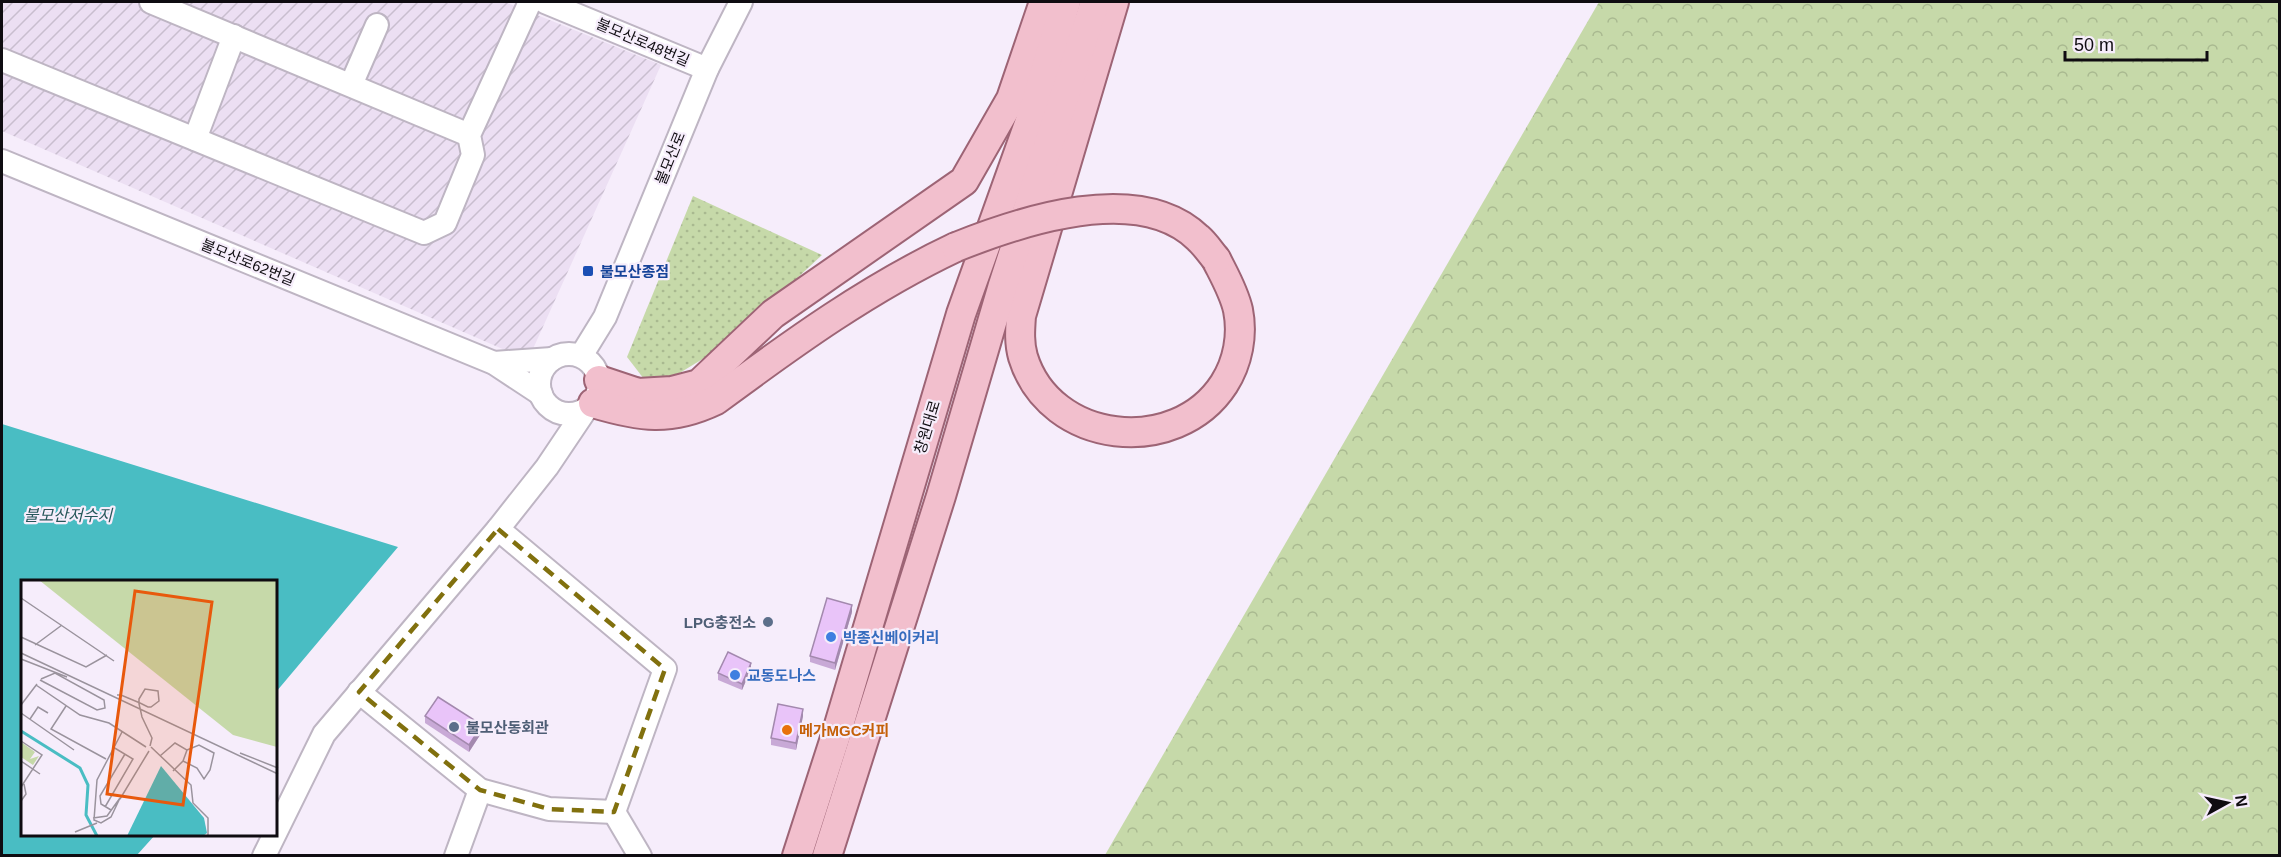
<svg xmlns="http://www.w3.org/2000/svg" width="2281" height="857" font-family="Arial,'Noto Sans KR',sans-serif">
<defs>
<pattern id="industrial-furrows" width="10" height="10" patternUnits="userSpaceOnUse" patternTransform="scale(1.5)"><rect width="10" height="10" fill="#ecdff3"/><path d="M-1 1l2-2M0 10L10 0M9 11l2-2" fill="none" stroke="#c9becf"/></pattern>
<pattern id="green-dots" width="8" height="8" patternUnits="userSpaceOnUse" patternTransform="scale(1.5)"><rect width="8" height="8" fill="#c6d9a9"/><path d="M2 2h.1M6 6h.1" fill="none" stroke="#a9b990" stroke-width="1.8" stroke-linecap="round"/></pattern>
<pattern id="forest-crowns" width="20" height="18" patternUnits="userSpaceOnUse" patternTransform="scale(1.5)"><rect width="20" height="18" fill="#c6d9a9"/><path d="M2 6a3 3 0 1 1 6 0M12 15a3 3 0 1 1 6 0" fill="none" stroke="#a9b990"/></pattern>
</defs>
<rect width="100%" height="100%" fill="#f6edfb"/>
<!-- industrial -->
<path fill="url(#industrial-furrows)" d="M2,2H505L661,65L528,360L2,131Z"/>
<!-- green -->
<path fill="url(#green-dots)" d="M693,196L822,255L724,346L673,377L644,379L627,357Z"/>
<!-- forest -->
<path fill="url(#forest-crowns)" d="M1599,2H2279V855H1105Z"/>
<!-- water -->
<path fill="#49bdc3" d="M2,424L398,547L276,692V581H22V834L155,835L137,855H2Z"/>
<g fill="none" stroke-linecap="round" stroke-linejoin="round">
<!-- minor casing -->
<g stroke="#beb5c3" stroke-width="26">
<g id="minor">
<path d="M151,2L469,135"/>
<path d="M545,2L707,69"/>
<path d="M2,60L424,233L445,223L473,155L469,135L530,2"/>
<path d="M351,85L377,25"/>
<path d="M195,139L234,36"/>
<path d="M2,161L494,363L541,394"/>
<circle cx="569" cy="384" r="30"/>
<path d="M581,356L605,317L707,69L741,2"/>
<path d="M494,363L552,359"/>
<path d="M359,692L480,790L549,809L614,812L665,669L498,529"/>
<path d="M614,812L640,856"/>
<path d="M264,856L324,734L498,529L547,467L586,409"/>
<path d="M456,856L480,790"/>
</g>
</g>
<!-- major casing -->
<g stroke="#9d6475" stroke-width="32">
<g id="major">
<path d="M1114,2L1021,316C1020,330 1019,343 1023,357C1050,445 1176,458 1224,384C1238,362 1243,335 1238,310C1234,292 1224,275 1216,259"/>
<path d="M599,380L638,393L672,391L699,384L773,314L964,181L1011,99L1044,2"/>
<path d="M593,403C640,417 670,422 716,400C793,343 869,288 956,247"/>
<path d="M797,856L836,735L961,314L1031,118L1066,2"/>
<path d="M827,856L941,496L1003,285L1095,2"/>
</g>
</g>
<!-- minor -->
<use href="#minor" stroke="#fff" stroke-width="22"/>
<!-- major -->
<use href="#major" stroke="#f2bfcd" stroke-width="28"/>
<!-- major-bridge casing -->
<g stroke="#9d6475" stroke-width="32" stroke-linecap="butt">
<path id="major-bridge" d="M956,247C1021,221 1139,181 1198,238C1205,244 1210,252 1216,259"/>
</g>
<!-- major-bridge -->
<use href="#major-bridge" stroke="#f2bfcd" stroke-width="28"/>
</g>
<!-- wall -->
<g fill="#c8a9d6">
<path d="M852,612L835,670L810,662V656Z"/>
<path d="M751,669L742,690L718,680V673Z"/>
<path d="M425,716L482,732L469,752L425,723Z"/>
<path d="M803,716L796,750L771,745V738Z"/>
</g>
<!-- shaded-wall -->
<g fill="#a389ae">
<path d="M852,605V612L835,670V663Z"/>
<path d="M751,663V669L742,690V684Z"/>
<path d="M803,709V716L796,750V743Z"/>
<path d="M482,725V732L469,752V745Z"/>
</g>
<!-- building -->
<g fill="#e9c4f9" stroke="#a389ae" stroke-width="1.5">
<path d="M827,598L852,605L835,663L810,656Z"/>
<path d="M728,652L751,663L742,684L718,673Z"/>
<path d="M438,697L482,725L469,745L425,716Z"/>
<path d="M778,704L803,709L796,743L771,738Z"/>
</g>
<!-- marked area -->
<path fill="none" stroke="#81700e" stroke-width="4.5" stroke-dasharray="12 8" stroke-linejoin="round" d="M498,529L665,669L614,812L549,809L480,790L359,692Z"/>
<!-- markers -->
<rect fill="#1a4fb4" stroke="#f6edfb" stroke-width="2" x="582" y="265" width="12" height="12" rx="3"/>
<g fill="#5c6f8a" stroke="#f6edfb" stroke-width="2">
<circle cx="768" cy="622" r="6"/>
<circle cx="454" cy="727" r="6"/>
</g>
<g fill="#3f7fe0" stroke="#f6edfb" stroke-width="2">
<circle cx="831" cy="637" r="6"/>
<circle cx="735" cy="675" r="6"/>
</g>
<circle fill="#e8710a" stroke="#f6edfb" stroke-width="2" cx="787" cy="730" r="6"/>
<g text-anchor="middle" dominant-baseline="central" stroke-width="4.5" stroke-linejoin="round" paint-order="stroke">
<!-- street labels -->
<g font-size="15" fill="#0f0c11" stroke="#f6edfb">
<text transform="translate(643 42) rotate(23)">불모산로48번길</text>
<text transform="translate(670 158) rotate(-68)">불모산로</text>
<text transform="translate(248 262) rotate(22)">불모산로62번길</text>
<text transform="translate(927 427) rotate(-73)">창원대로</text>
</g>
<!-- transit labels -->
<g font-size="15" font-weight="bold" fill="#164399" stroke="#f6edfb" text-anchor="start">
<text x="600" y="271">불모산종점</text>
</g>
<!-- service labels -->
<g font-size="15" font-weight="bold" fill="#4e5e75" stroke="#f6edfb" text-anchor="end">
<text x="756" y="622">LPG충전소</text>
<text x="466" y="727" text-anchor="start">불모산동회관</text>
</g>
<!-- shop labels -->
<g font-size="15" font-weight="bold" fill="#366cbe" stroke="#f6edfb" text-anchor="start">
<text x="843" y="637">박종신베이커리</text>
<text x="747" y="675">교동도나스</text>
</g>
<!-- food labels -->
<g font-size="15" font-weight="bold" fill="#c56008" stroke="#f6edfb" text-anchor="start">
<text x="799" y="730">메가MGC커피</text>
</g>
<!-- water labels -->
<g font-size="16" font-style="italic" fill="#26575a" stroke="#f6edfb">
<text x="68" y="515">불모산저수지</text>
</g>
</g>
<!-- overview -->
<g transform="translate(21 580)">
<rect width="256" height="256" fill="#f6edfb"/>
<path d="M18,0H256V167L212,155Z" fill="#c6d9a9"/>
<path d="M0,162L14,172L9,179L18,176L12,185L0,177Z" fill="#c6d9a9"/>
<path d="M140,186L183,238L186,253L182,256H106Z" fill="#49bdc3"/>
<path fill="none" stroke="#49bdc3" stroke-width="3" d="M0,151L59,188L67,205L65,235L76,256"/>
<path fill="none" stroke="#9a939d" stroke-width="1.5" d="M0,18L93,81M0,57L65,87L86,75M14,65L41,45M0,73L257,194M0,79L46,97M19,100L76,130L84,128L83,120L34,93L20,99M15,105L59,135L88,143L125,167M96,115H100L119,123L127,127H130L138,121L137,111L124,109L118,119V124L119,128L121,137L131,158L129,166M0,125L16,104M45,126L30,149L85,179M0,133L53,170M9,139L17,127L27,133M0,161L21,175L0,207M130,167L170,205L172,223L187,238V256M219,173L257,188M139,176L154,163L166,170L162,181L152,191M0,181L19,194M162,181L176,188L183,199L189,190L193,173L178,165L166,170M99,218L90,237L80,243L73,240L76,200L101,152M99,219L128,171M0,221L5,214L3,204M84,227L112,179L92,167M90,230L80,224L79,216L104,174M72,238L86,236L99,218M54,252L76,243"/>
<path fill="#e8590c" fill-opacity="0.15" stroke="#e8590c" stroke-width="3" d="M114,11L191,22L162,225L86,214Z"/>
<rect width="256" height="256" fill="none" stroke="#0f0c11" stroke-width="3"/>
</g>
<!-- border -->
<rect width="2281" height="857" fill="none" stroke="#0f0c11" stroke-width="6"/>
<!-- north arrow -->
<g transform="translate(2227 803) rotate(82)" stroke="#f6edfb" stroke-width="4.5" paint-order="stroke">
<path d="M0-4.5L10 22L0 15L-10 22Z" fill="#0f0c11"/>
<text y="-9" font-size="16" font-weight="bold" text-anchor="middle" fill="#0f0c11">N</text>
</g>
<!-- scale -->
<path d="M2065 51v9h142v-9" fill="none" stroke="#0f0c11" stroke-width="3"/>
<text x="2074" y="51" font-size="18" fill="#0f0c11" stroke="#f6edfb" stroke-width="4.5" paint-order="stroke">50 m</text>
</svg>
